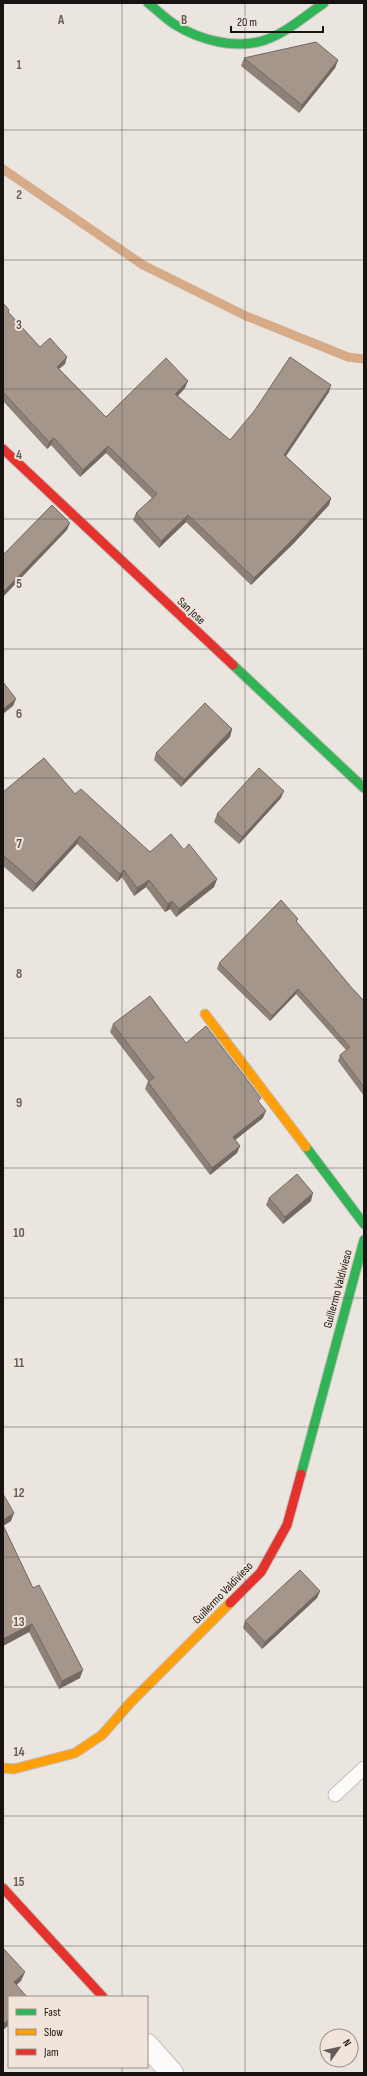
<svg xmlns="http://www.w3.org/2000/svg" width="367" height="2076" font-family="'Sofia Sans Condensed',sans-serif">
<rect width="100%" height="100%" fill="#ebe5e0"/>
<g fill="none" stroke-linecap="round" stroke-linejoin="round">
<!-- stream -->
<path stroke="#d7ab88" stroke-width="9" d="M3,169L143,265L246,316L348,357L364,359"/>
<!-- lane casing -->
<g stroke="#c3bebb" stroke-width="15">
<path id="lane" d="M335,1795L364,1768"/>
</g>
<!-- street casing -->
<g stroke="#c3bebb" stroke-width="24">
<path id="street" d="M147,2045L172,2073"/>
</g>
<!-- fast casing -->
<g stroke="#c3bebb" stroke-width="11">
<g id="fast">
<path d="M148,3C157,10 165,18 174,24C199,40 236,50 265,40C286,33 305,16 324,3"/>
<path d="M233,665L364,788"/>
<path d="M306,1147L364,1224"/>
<path d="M301,1474L364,1240"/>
</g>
</g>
<!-- slow casing -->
<g stroke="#c3bebb" stroke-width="11">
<g id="slow">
<path d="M205,1014L306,1147"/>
<path d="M3,1768L14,1769L75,1753L102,1735L131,1702L230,1603"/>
</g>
</g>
<!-- jam casing -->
<g stroke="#c3bebb" stroke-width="11">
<g id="jam">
<path d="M3,449L233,665"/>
<path d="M230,1603L261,1572L287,1525L301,1474"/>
<path d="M3,1888L103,1997"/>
</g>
</g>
<!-- lane -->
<use href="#lane" stroke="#fcfbfa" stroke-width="13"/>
<!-- street -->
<use href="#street" stroke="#fcfbfa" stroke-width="22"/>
<!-- fast -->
<use href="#fast" stroke="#30b455" stroke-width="9"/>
<!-- slow -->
<use href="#slow" stroke="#ff9f0a" stroke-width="9"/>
<!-- jam -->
<use href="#jam" stroke="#e5322d" stroke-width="9"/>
</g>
<!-- wall -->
<g fill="#8d8178">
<path d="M244,58L338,60L335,68L299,113L241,66Z"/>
<path d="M3,303L9,313L40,347L65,364L59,369L106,417L185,388L178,396L230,440L329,392L286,456L331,498L329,505L294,543L251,585L186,522L159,548L133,520L136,513L152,498L106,453L80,477L51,445L47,449L3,401Z"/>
<path d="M232,729L230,737L181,787L154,760L156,753Z"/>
<path d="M3,792L75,794L150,852L184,850L217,879L214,887L176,917L170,909L165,912L146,887L134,896L122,877L117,882L77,844L33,892L3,866Z"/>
<path d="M281,798L239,844L214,822L217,814Z"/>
<path d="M297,923L351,987L364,1001V1096L338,1061L340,1055L346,1050L296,994L270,1021L217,969L219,963Z"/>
<path d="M113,1024L186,1043L260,1103L263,1118L235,1140L240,1146L237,1153L210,1175L145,1089L148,1081L110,1032Z"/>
<path d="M269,1198L311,1201L283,1224L266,1205Z"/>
<path d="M3,1494L11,1521L3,1526L33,1588L80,1678L59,1689L29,1632L3,1646Z"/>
<path d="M320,1591L317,1598L262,1649L243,1628L245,1621Z"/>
</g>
<!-- shaded-wall -->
<g fill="#736961">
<path d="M338,60L335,68L299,113L302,105Z"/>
<path d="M67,357L65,364L54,373L57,367Z"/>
<path d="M188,381L185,388L173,401L175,394Z"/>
<path d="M331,385L329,392L282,462L284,455Z"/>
<path d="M54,438L51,445L47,449L49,442Z"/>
<path d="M108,446L106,453L80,477L83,470Z"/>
<path d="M331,498L329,505L294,543L251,585L254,578Z"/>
<path d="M188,515L186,522L159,548L161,541Z"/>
<path d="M70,523L67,530L3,597V592Z"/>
<path d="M16,699L13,706L3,714V709Z"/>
<path d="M232,729L230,737L181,787L184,780Z"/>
<path d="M284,791L281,798L239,844L242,837Z"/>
<path d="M80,836L77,844L33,892L36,884Z"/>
<path d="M124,870L122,877L117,882L120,874Z"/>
<path d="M217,879L214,887L176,917L179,909Z"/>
<path d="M149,880L146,887L134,896L137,888Z"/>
<path d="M172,901L170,909L165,912L168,904Z"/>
<path d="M298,989L296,994L270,1021L272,1016Z"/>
<path d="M266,1111L263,1118L230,1144L233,1137Z"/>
<path d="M240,1146L237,1153L210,1175L212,1168Z"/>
<path d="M313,1193L311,1201L283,1224L285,1217Z"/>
<path d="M14,1513L11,1521L3,1526V1520Z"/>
<path d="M320,1591L317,1598L262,1649L265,1642Z"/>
<path d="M32,1624L29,1632L3,1646V1639Z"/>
<path d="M83,1670L80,1678L59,1689L62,1681Z"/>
<path d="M25,1972L21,1981L10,1991L14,1982Z"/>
<path d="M9,2019V2025L3,2030V2024Z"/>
</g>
<!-- building -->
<g fill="#a4968b" stroke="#736961">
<path d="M316,42L338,60L302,105L244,58Z"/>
<path d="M3,303L9,310L8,312L40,347L50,338L67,357L57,367L106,417L166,358L188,381L175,394L230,440L255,410L290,357L331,385L284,455L331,498L296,536L254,578L188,515L161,541L136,513L157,494L108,446L83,470L54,438L49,442L4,393L3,394Z"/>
<path d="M52,505L70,523L3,592V555Z"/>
<path d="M3,682L16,699L3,709Z"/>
<path d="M205,703L232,729L184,780L156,753Z"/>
<path d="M44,758L75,794L81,789L150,852L171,834L184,850L189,844L217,879L179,909L172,901L168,904L149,880L137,888L124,870L120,874L80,836L36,884L3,855V792Z"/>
<path d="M259,768L284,791L242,837L217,814Z"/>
<path d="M281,900L298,919L296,921L351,987L364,1001V1087L340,1055L350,1047L298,989L272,1016L219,963Z"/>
<path d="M150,996L186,1043L206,1026L261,1098L258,1101L266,1111L233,1137L240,1146L212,1168L148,1082L154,1078L113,1024Z"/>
<path d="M297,1174L313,1193L285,1217L269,1198Z"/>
<path d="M3,1494L14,1513L3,1520Z"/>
<path d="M3,1525L33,1588L39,1585L83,1670L62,1681L32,1624L3,1639Z"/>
<path d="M300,1570L320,1591L265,1642L245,1621Z"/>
<path d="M3,1948L25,1972L14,1982L27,1997H9V2019L3,2024Z"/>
</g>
<!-- grid -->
<path fill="none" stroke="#625c59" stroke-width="1" stroke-opacity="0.55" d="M122,3V1997M245,3V2073M3,130H364M3,260H364M3,389H364M3,519H364M3,649H364M3,778H364M3,908H364M3,1038H364M3,1168H364M3,1298H364M3,1427H364M3,1557H364M3,1687H364M3,1816H364M3,1946H364M122,2067V2073"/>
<g text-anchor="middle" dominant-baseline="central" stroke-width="4" stroke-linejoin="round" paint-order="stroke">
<!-- street labels -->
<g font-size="12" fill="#181310" stroke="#f0e4db">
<text transform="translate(191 611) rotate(43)">San Jose</text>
<text transform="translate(338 1289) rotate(-75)">Guillermo Valdivieso</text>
<text transform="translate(223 1593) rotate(-46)">Guillermo Valdivieso</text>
</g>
</g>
<g font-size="13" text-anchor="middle" font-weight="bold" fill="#625c59" stroke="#f0e4db" stroke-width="4" stroke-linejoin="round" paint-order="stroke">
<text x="61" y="24">A</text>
<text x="184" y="24">B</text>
<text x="19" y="69">1</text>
<text x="19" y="199">2</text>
<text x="19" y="329">3</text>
<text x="19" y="459">4</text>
<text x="19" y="588">5</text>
<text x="19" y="718">6</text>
<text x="19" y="848">7</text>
<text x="19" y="978">8</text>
<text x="19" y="1107">9</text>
<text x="19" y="1237">10</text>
<text x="19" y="1367">11</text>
<text x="19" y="1497">12</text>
<text x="19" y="1626">13</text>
<text x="19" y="1756">14</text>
<text x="19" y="1886">15</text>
</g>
<!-- border -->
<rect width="367" height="2076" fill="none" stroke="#181310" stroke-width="8"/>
<!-- legend -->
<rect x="8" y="1996" width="140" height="72" fill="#f0e4db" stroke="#9a908a"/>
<rect x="16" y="2009" width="20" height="6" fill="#30b455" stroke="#9a908a"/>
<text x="44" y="2016" font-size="12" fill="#181310">Fast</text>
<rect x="16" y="2029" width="20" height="6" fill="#ff9f0a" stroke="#9a908a"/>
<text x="44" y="2036" font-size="12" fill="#181310">Slow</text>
<rect x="16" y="2049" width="20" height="6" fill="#e5322d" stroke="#9a908a"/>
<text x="44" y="2056" font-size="12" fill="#181310">Jam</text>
<!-- north arrow -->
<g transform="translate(339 2048) rotate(57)"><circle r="19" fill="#f0e4db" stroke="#9a908a"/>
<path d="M0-3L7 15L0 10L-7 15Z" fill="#625c59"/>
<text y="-6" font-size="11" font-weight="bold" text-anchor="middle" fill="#181310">N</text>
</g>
<!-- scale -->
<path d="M231 26v6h92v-6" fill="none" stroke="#181310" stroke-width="2"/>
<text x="237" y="26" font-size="12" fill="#181310" stroke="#f0e4db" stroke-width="3" paint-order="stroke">20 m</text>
</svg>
